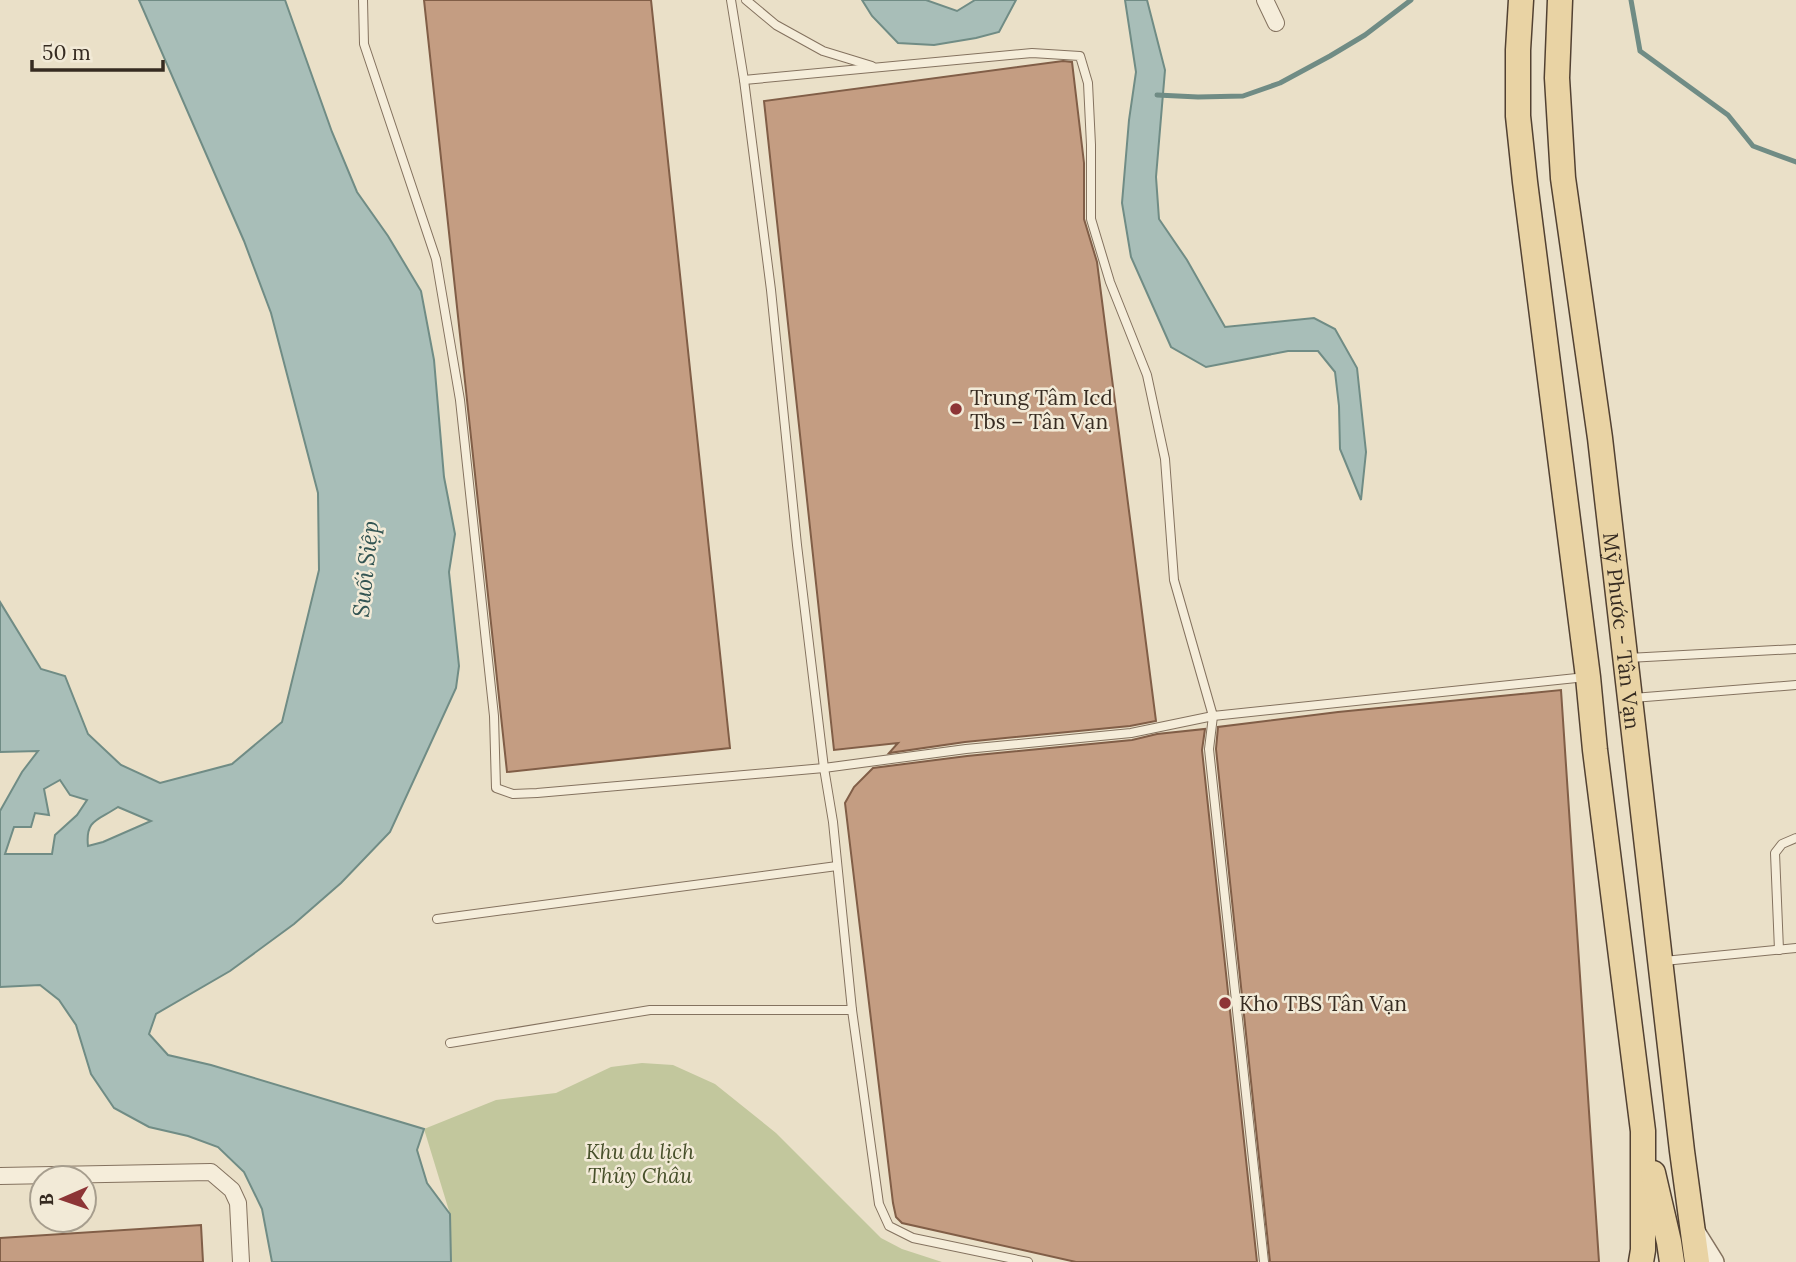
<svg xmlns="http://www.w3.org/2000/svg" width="1796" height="1262" font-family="Lora,serif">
<rect width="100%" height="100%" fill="#eae0c8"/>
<!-- green -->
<path fill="#c2c79d" d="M642,1063L673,1065L715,1084L776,1133L881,1238L902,1249L942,1262H451L450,1214L424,1129L496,1100L556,1093L611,1067Z"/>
<!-- water -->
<g fill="#a8beb8" stroke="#708c85" stroke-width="2" fill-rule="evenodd">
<path d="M139,0H285L332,132L357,192L388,236L421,291L434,360L444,477L455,534L449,572L459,666L456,688L390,832L341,883L294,924L230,971L156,1014L149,1034L168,1055L211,1065L424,1129L417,1150L427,1183L450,1214L451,1262H272L262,1209L244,1172L218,1147L188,1136L149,1127L114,1108L91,1074L76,1025L59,1000L40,985L0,987V811L22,772L38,751L0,752V602L41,669L65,676L88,734L121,765L160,783L232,764L282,722L319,570L318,493L271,313L244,241ZM60,780L70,795L87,800L77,815L55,835L52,854H5L14,827H31L35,813L49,815L44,789ZM118,807L151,821L103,842L88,846C85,819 99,820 118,807Z"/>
<path d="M862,0H926L957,11L975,0H1016L999,32L976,38L934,45L898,43L872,16Z"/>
<path d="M1125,0H1147L1165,70L1156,177L1159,219L1187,260L1225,327L1314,318L1335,329L1357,368L1366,452L1361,500L1340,449L1339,406L1335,372L1318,351H1288L1206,367L1171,347L1131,257L1122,203L1129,120L1136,72Z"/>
</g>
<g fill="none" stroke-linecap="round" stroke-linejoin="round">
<!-- stream -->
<g stroke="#708c85" stroke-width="5">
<path d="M1631,0L1640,51L1728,115L1753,146L1796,162"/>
<path d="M1157,95L1198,97L1243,96L1280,83L1330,56L1365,35L1411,0"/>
</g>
</g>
<!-- building -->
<g fill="#c49d82" stroke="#815e47" stroke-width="2">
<path d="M424,0H651L730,748L507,772Z"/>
<path d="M1063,61L1072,62L1084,163V219L1097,262L1156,721L1130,726L965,742L889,753L898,743L834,750L764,101Z"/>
<path d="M1561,690L1599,1262H1270L1216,749L1218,727L1338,712Z"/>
<path d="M1205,729L1202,750L1257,1262H1076L902,1223L896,1217L893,1203L845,803L854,787L873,768L967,756L1132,740L1157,734Z"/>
<path d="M201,1225L203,1262H0V1238Z"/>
</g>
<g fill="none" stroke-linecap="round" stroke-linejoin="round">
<!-- service casing -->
<g stroke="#84725f" stroke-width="10">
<g id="service">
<path d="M363,0L364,44L436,259L460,400L494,716L496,788L513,794L537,793L824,768L966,749L1131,733L1213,716L1209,749L1264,1262"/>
<path d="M731,0L744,80L771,290L797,545L824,768L833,822L852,1010"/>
<path d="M746,0L776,25L823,51L872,66"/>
<path d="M744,80L1032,53L1080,56L1088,83L1091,145V219L1110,282L1147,375L1165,459L1174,580L1213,716L1586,677"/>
<path d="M1628,658L1796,649"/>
<path d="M1633,698L1796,685"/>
<path d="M437,919L837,866"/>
<path d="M1779,950L1775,853L1782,844L1796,838"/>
<path d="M1664,961L1796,948"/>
<path d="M450,1043L650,1010H852L879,1204L889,1226L913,1238L1028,1262"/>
</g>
</g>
<!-- minor casing -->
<g stroke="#84725f" stroke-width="18">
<g id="minor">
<path d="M1265,0L1276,23"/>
<path d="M0,1176L211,1172L232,1190L238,1203L241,1262"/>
</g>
</g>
<!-- tertiary casing -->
<g stroke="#84725f" stroke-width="22">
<path id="tertiary" d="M1694,1230L1714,1262"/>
</g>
<!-- primary casing -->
<g stroke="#524132" stroke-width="27">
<g id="primary">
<path d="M1521,0L1518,50V116L1525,182L1588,677L1595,750L1643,1131V1250L1641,1262"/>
<path id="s1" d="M1560,0L1557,78L1563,178L1600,438L1682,1151L1697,1262"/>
<path d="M1653,1173L1669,1242L1672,1262"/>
</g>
</g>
<!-- service -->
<use href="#service" stroke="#f5edda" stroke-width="8"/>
<!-- minor -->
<use href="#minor" stroke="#f5edda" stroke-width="16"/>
<!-- tertiary -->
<use href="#tertiary" stroke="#f5edda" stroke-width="19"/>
<!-- primary -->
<use href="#primary" stroke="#e9d3a4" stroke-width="24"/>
</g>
<!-- markers -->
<g fill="#8d3536" stroke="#f2ead7" stroke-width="2.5">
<circle cx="956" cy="409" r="7"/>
<circle cx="1225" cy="1003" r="7"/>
</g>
<g text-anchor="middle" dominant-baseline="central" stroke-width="5" stroke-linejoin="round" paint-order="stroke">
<!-- poi labels -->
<g font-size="21" fill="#362b21" stroke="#f2ead7" text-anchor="start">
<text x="970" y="397">Trung Tâm Icd<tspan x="970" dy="24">Tbs – Tân Vạn</tspan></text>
<text x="1239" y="1003">Kho TBS Tân Vạn</text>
</g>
<!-- street labels -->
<g font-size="21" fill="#362b21" stroke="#f2ead7">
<text stroke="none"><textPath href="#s1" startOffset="635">Mỹ Phước - Tân Vạn</textPath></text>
</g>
<!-- park labels -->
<g font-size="21" font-style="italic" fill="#47502a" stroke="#f2ead7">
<text x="640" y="1151">Khu du lịch<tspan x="640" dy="24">Thủy Châu</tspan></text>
</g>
<!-- water labels -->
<g font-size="23" font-style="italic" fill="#325452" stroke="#f2ead7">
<text transform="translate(365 569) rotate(-84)">Suối Siệp</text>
</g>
</g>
<!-- north arrow -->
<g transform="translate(63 1199) rotate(268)"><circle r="33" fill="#f2ead7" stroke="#a79e8e" stroke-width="2"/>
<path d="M0-5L12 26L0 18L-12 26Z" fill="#8d3536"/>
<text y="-10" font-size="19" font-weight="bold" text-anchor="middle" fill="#362b21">B</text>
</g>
<!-- scale -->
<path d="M32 60v10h131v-10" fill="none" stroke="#362b21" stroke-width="3.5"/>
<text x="42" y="60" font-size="21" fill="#362b21" stroke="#f2ead7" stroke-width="5" paint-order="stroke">50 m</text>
</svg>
